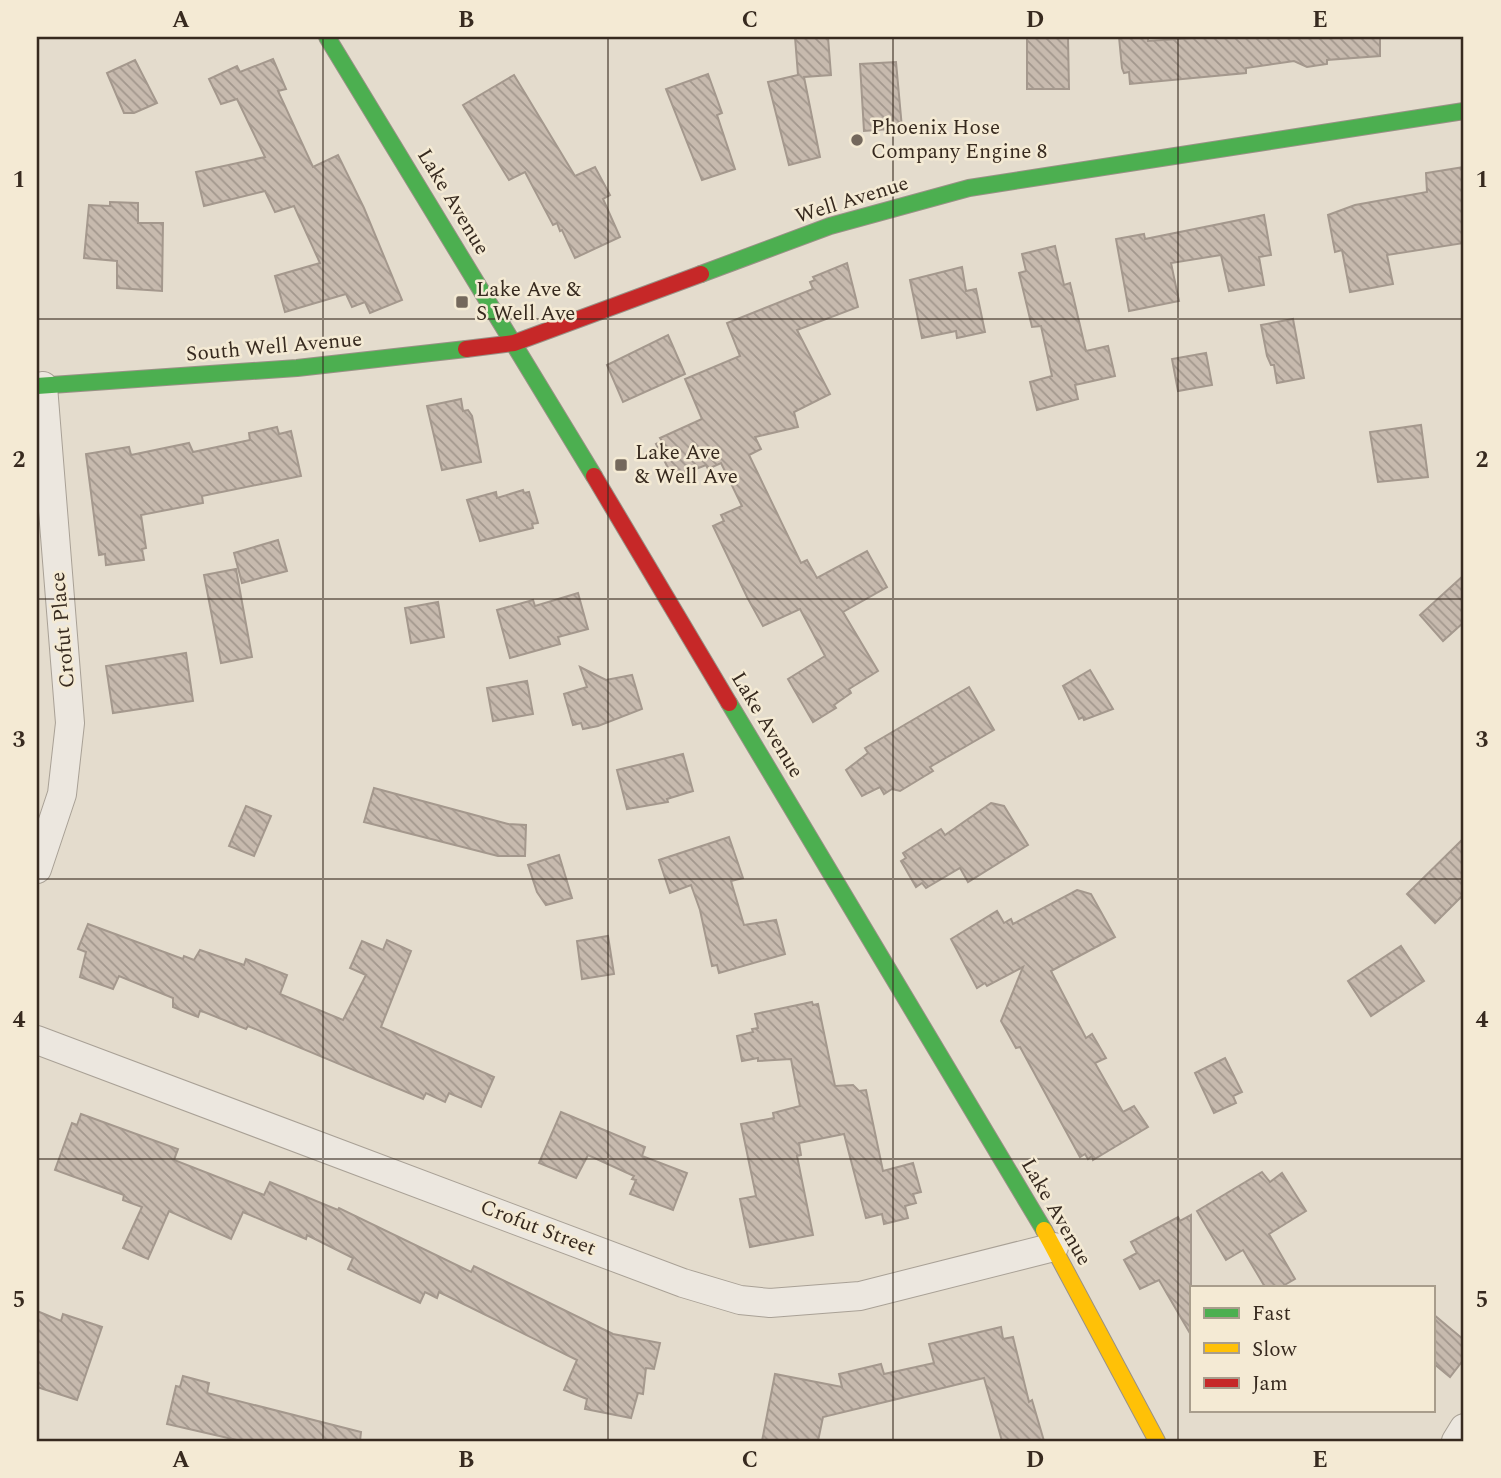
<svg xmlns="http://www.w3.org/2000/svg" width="1501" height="1478" font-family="Spectral,serif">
<defs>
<pattern id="building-back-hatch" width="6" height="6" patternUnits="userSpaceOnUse" patternTransform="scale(1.75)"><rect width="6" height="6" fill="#c7baae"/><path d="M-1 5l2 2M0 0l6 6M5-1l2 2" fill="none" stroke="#a2978d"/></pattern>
</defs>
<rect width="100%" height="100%" fill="#e4dccd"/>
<!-- building -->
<g fill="url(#building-back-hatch)" stroke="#a4988d" stroke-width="2">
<path d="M795,37H828L831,75L804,77L820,157L789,165L768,82L798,75Z"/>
<path d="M1027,37H1068L1069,89H1027Z"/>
<path d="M1119,37H1148V41L1211,37H1380V56L1327,60V64L1307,67L1294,61L1246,68V73L1130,84L1129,72L1124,73L1122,68Z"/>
<path d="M273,59L286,89L278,91L313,167L338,155L364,208L402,300L370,313L365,302L352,307L346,294L285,312L275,276L320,263L294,206L275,212L265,191L204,206L196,172L265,157L237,99L221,104L209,79L237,66L240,72Z"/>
<path d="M135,60L157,103L134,113H124L107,73Z"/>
<path d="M896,62L902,128L864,131L860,64Z"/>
<path d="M708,74L722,113L717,115L735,169L702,180L666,89Z"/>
<path d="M514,75L575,176L595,167L610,195L603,199L620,237L575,258L562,230L560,231L557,223L553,225L525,172L509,180L463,105Z"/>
<path d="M1464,167V243L1387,255L1393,284L1350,292L1342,250L1335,252L1328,215L1355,205L1427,192L1426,173Z"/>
<path d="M110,202L138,203V223H163L162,291L117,288V261L84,258L89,205L110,206Z"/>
<path d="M1264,215L1271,255L1259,257L1264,285L1229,291L1221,255L1171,263L1179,301L1129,311L1116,239L1144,234L1145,239Z"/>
<path d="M1055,246L1064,285L1070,283L1086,351L1108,346L1115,376L1075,385L1078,399L1037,410L1030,382L1052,376L1041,326L1032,327L1019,273L1026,271L1022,254Z"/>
<path d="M847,263L858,307L797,330L830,394L794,412L798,427L755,437L761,449L749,455L801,563L807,560L817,578L867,551L887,587L843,612L878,671L849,689L851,693L834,705L836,708L813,722L788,679L825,656L800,609L763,626L747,597L713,526L724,521L721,515L742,506L721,463L708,469L706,465L673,478L656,444L662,441L660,438L702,419L685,379L740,356L727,323L813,289L810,282L815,280L813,277Z"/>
<path d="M962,267L966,291L976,289L985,332L957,338L956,331L922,338L910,280Z"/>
<path d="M1293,319L1304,378L1277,383L1274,365H1271L1267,356L1261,325Z"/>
<path d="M668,335L685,374L623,402L607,365Z"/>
<path d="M1206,353L1212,385L1178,391L1172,359Z"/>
<path d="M461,399L463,411L468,410L472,416L481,462L442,470L427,406Z"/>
<path d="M1421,425L1428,477L1378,482L1370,432Z"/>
<path d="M277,427L279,434L291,431L301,476L202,496L203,503L141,515L146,548L142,549L144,560L106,565L105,554L99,555L86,454L129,447L131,455L189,443L193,452L250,440L249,433Z"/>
<path d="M523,490L524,493L529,492L538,523L532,524L533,528L480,541L467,500L496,492L497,498Z"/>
<path d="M278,540L287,571L242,583L234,553Z"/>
<path d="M236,569L252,657L221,663L204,575Z"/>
<path d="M1464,575V622L1443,641L1420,615Z"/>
<path d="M578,593L588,629L558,637L560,644L510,658L497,610L533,600L535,606Z"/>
<path d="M438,602L444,637L411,643L405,608Z"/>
<path d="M186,653L193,701L113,713L106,666Z"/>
<path d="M580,667L606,680L632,675L642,709L598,726L583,729L581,723L573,725L564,694L587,687Z"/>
<path d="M1090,670L1113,709L1084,720L1083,717L1079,719L1063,686Z"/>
<path d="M527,681L533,714L493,721L487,688Z"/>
<path d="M969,687L994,730L930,767L933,771L900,791L892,789L884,794L880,787L862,796L846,770L868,753L865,748Z"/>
<path d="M683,754L693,791L667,799L668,802L627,809L617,770Z"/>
<path d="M374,788L508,824L526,825L525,856H498L364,822Z"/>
<path d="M991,803L1004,806L1028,845L968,882L960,868L926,888L922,883L916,887L901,861L906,858L903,853L941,829L945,835Z"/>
<path d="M246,806L271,816L254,856L229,846Z"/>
<path d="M729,837L743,878L731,881L744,925L776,920L785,954L719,973L717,965L712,966L700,910L691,885L670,893L659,860Z"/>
<path d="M1464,838V894L1435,923L1407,894Z"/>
<path d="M559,855L572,898L546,905L537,892L528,865Z"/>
<path d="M1077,890L1091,894L1115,937L1051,971L1086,1038L1092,1034L1106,1058L1095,1063L1123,1112L1134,1106L1148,1127L1093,1160L1092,1156L1088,1159L1085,1154L1080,1157L1020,1047L1016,1048L1001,1021L1023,967L987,986L985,983L977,988L951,939L997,911L1004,923L1011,919L1013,924Z"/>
<path d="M88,924L183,959L184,956L194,960L200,950L244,965L246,959L287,975L280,994L343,1020L366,975L350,968L362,941L383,950L387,940L411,951L381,1027L494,1077L481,1107L449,1093L445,1102L426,1093L423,1099L248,1026L246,1029L204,1012L200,1011L198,1017L173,1007V998L119,976L113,989L80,977L86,952L78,949Z"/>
<path d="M608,936L614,974L582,979L577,941Z"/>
<path d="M1401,946L1424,981L1371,1016L1348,981Z"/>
<path d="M812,1002L813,1005L818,1004L835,1086L853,1085L859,1091L866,1090L883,1171L913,1163L921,1192L913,1194L916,1203L905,1206L908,1218L884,1224L882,1214L866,1218L844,1134L799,1143L801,1155L797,1156L813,1235L750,1247L740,1199L756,1196L741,1124L774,1118L773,1113L800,1106L791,1059L758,1061V1058L742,1061L737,1036L753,1032L752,1029L758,1028L755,1014Z"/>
<path d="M1225,1058L1242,1092L1233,1096L1236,1103L1214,1113L1195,1073Z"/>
<path d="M561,1112L645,1147L642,1156L687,1173L673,1210L630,1194L636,1180L632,1179L634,1176L588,1155L576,1178L539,1163Z"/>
<path d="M81,1114L178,1149L174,1160L264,1195L270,1182L338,1210L339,1208L471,1272L474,1266L613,1334L660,1343L654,1369L646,1368L643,1394L638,1393L631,1418L585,1409L587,1399L564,1390L577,1360L439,1292L437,1298L425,1292L420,1303L348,1269L353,1258L307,1235L306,1239L243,1212L231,1239L169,1211L148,1259L123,1248L142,1207L123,1200L124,1195L55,1170L72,1123L77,1125Z"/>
<path d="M1262,1172L1270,1182L1282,1173L1306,1211L1269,1234L1295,1279L1281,1287H1265L1243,1250L1226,1260L1197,1211Z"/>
<path d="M1191,1215V1335L1159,1280L1140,1289L1124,1260L1137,1253L1131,1242L1178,1217L1180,1221Z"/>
<path d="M37,1311L61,1321L63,1314L102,1327L77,1400L37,1387Z"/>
<path d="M1433,1314L1464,1340V1359L1450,1377L1433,1363Z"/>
<path d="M1001,1327L1003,1339L1013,1337L1029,1402L1032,1400L1044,1441H1002L984,1378L823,1417L818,1441H762L775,1374L842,1387L839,1374L881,1364L884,1374L934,1363L929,1344Z"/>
<path d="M183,1376L209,1383L207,1393L361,1432L360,1441H241L167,1424L176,1386L180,1387Z"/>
</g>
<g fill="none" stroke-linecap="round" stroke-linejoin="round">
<!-- street casing -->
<g stroke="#a9a196" stroke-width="30">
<g id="street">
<path d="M37,869L62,794L70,723L43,386"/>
<path d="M37,1040L683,1283L740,1300L770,1303L860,1296L1054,1247"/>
<path d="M1456,1441L1464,1428"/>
</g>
</g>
<!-- fast casing -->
<g stroke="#999186" stroke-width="18">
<g id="fast">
<path d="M327,37L594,476"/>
<path d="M701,274L830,226L969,188L1464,111"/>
<path d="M37,386L297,368L466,349"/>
<path d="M729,703L1044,1230"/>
</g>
</g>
<!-- slow casing -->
<g stroke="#999186" stroke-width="18">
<path id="slow" d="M1044,1230L1157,1441"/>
</g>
<!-- jam casing -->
<g stroke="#999186" stroke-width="18">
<g id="jam">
<path d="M466,349L514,343L701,274"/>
<path d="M594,476L729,703"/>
</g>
</g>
<!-- street -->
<use href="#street" stroke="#ece7df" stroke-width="28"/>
<!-- fast -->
<use href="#fast" stroke="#4caf50" stroke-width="16"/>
<!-- slow -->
<use href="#slow" stroke="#ffc107" stroke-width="16"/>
<!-- jam -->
<use href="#jam" stroke="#c62828" stroke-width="16"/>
</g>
<!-- grid -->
<path fill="none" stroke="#372a1f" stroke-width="2" stroke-opacity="0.55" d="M323,37V1441M608,37V1441M893,37V1441M1178,37V1441M37,319H1464M37,599H1464M37,879H1464M37,1159H1464"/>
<!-- markers -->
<g fill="#74685c" stroke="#f4ead4" stroke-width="2.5">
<circle cx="857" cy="140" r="7"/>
<rect x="455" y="295" width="14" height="14" rx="3.5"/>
<rect x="614" y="458" width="14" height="14" rx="3.5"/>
</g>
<g text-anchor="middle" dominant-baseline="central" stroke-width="5" stroke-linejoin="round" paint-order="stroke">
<!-- poi labels -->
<g font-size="21" fill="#372a1f" stroke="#f4ead4" text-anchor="start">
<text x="871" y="128">Phoenix Hose<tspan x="871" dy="24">Company Engine 8</tspan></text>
<text x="476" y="290">Lake Ave &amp;<tspan x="476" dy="24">S Well Ave</tspan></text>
<text x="635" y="453">Lake Ave<tspan x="635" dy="24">&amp; Well Ave</tspan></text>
</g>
<!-- street labels -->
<g font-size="21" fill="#372a1f" stroke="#f4ead4">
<text transform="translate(852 200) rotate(-17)">Well Avenue</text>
<text transform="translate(453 202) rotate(59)">Lake Avenue</text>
<text transform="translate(274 347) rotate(-5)">South Well Avenue</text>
<text transform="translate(63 630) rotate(-95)">Crofut Place</text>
<text transform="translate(767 725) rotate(59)">Lake Avenue</text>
<text transform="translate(1056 1212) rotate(60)">Lake Avenue</text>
<text transform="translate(538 1228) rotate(21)">Crofut Street</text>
</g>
</g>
<!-- border -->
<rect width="1501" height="1478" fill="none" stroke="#f4ead4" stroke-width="77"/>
<!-- legend -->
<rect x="1190" y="1286" width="245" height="126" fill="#f4ead4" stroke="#a89d8c" stroke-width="2"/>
<rect x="1204" y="1308" width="35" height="10" fill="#4caf50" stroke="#a89d8c" stroke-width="2"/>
<text x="1252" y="1320" font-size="21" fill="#372a1f">Fast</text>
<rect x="1204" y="1343" width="35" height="10" fill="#ffc107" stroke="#a89d8c" stroke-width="2"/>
<text x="1252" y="1356" font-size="21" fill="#372a1f">Slow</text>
<rect x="1204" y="1378" width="35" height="10" fill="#c62828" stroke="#a89d8c" stroke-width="2"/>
<text x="1252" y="1390" font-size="21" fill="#372a1f">Jam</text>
<rect x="38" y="38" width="1424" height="1402" fill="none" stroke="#372a1f" stroke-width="2.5"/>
<g font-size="23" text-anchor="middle" font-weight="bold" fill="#372a1f">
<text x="181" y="27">A</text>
<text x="466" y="27">B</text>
<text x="750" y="27">C</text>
<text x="1035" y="27">D</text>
<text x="1320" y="27">E</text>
<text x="19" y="187">1</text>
<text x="1482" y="187">1</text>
<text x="19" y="467">2</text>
<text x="1482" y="467">2</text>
<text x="19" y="747">3</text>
<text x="1482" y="747">3</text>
<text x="19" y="1027">4</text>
<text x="1482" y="1027">4</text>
<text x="19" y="1307">5</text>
<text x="1482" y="1307">5</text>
<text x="181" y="1467">A</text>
<text x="466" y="1467">B</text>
<text x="750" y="1467">C</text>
<text x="1035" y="1467">D</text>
<text x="1320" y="1467">E</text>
</g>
</svg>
